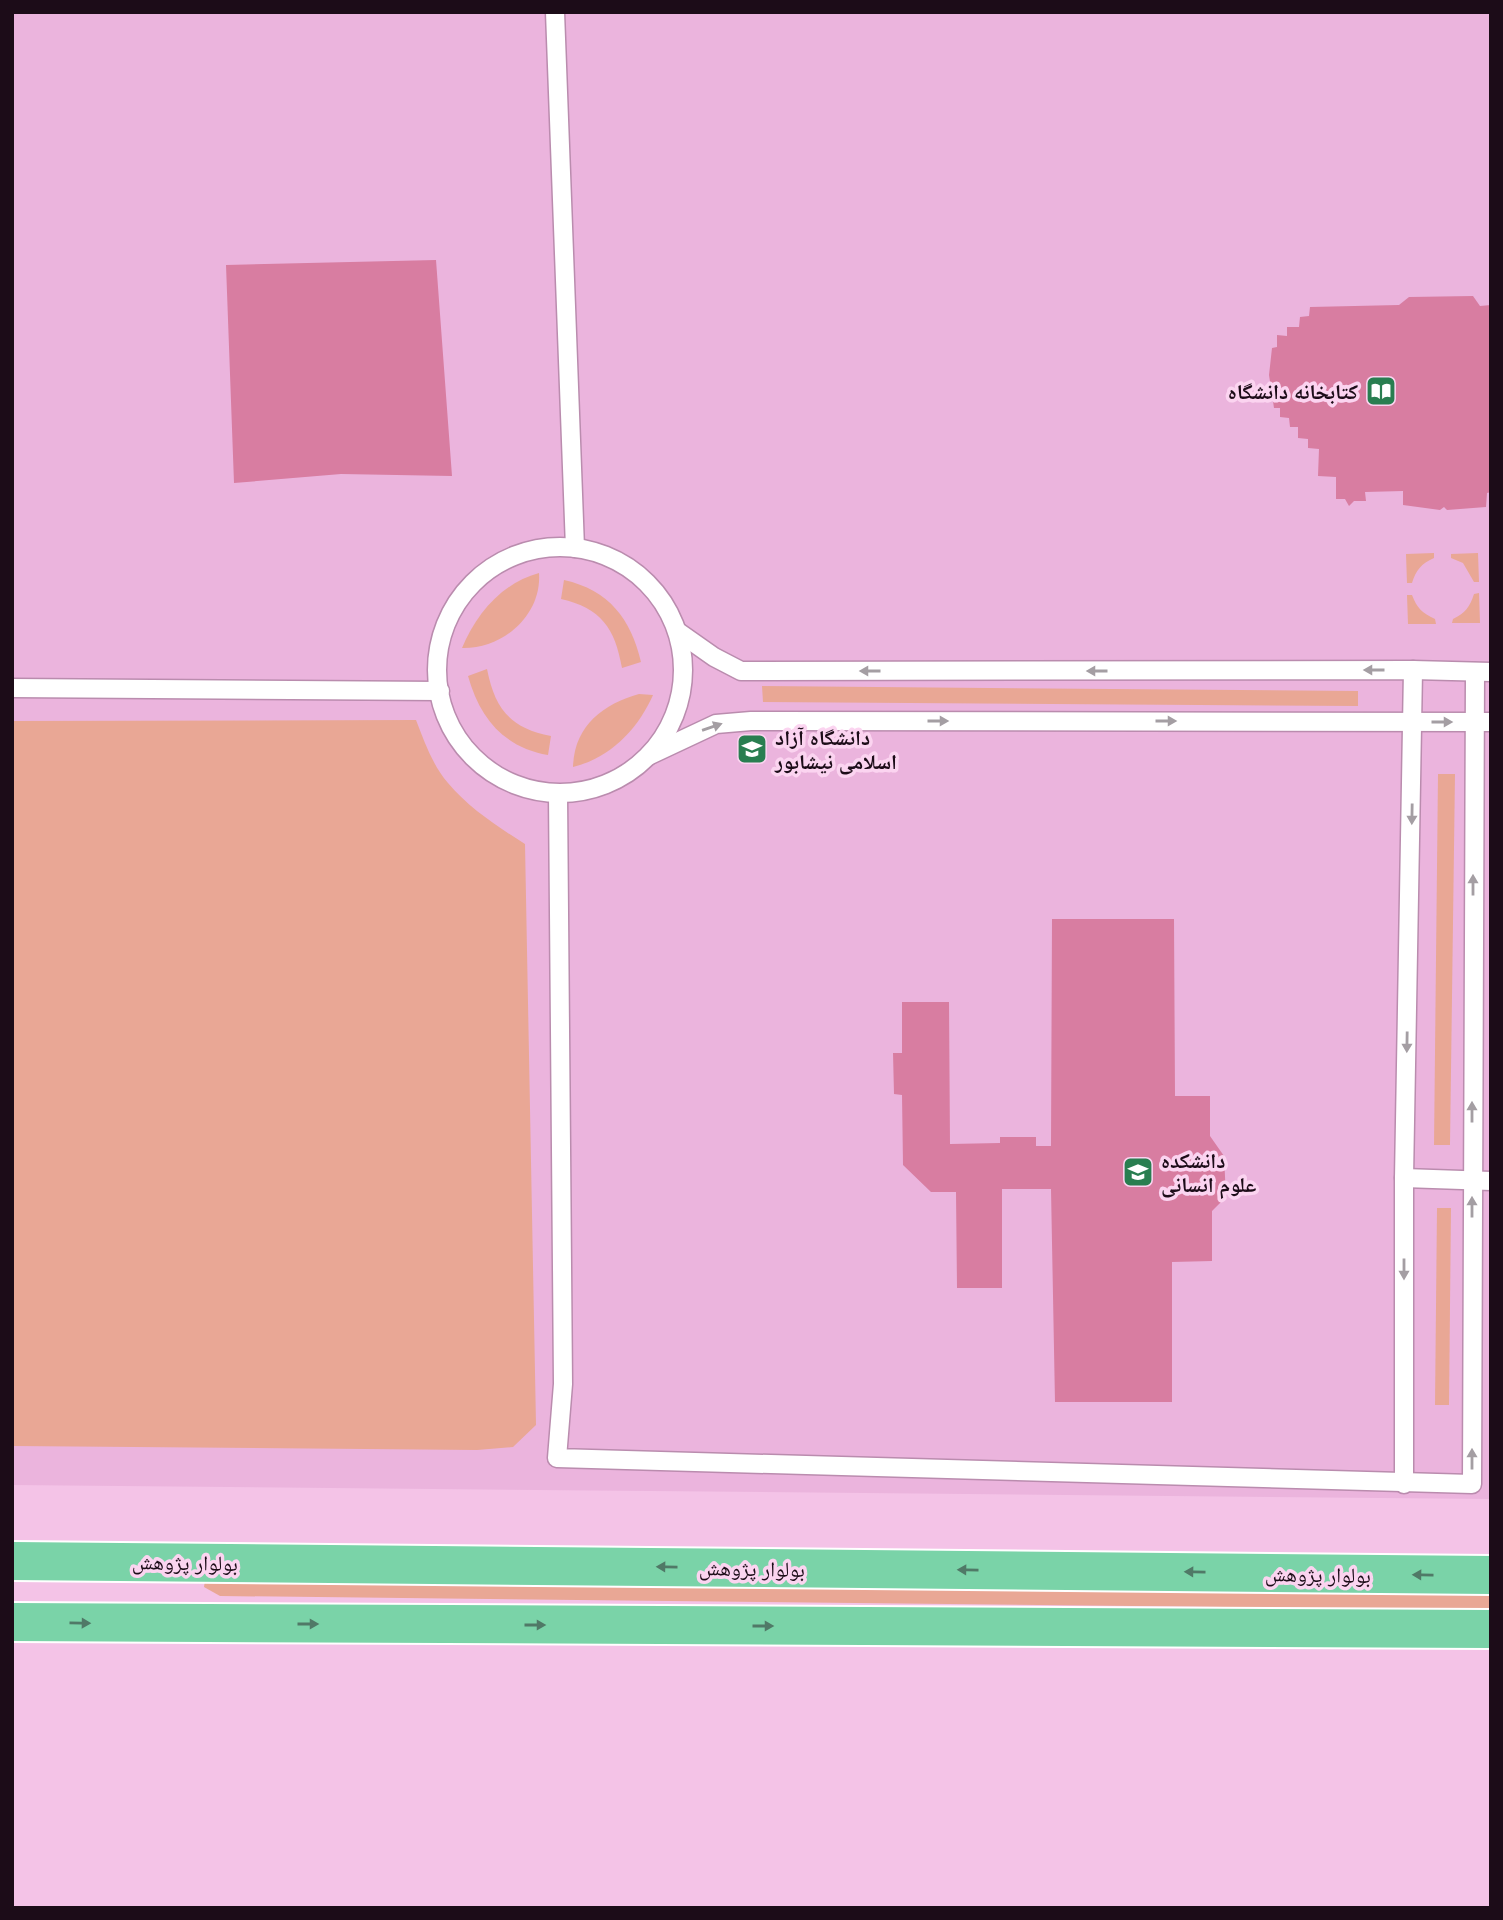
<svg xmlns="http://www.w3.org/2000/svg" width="1503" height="1920" font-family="Mulish,'Noto Naskh Arabic',sans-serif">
<rect width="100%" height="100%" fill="#f4c3e7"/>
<!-- built -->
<path fill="#ebb4dd" d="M12,12H1491V1499L12,1485Z"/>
<!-- green -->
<g fill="#e9a795">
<path d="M1434,553V558C1421,564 1416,570 1412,583H1407L1406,554Z"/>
<path d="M1478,553L1479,582H1474L1463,563L1451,558V554Z"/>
<path d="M539,573C542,615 503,649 462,648C476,614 502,583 539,573Z"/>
<path d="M564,580C609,590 631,619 641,662L622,668C615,628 601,608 561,599Z"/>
<path d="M1479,593L1480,623H1452L1453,619C1465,613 1470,607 1474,594Z"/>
<path d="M1407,595H1412C1417,608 1422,613 1435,619L1436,624H1408Z"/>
<path d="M487,669C495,709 510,728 551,736L548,755C504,747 480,719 468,676Z"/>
<path d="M762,686L1358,691V706L763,702Z"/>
<path d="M639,694L653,695C638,729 610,758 573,767C574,726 603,704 639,694Z"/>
<path d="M416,720C424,741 433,766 448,783C469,808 498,827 525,844L536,1425L513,1447L477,1450L12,1446V721Z"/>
<path d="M1438,774H1455L1450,1145H1434Z"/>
<path d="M1437,1208H1451L1449,1405H1435Z"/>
<path d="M205,1580L1491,1589V1610L220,1596L204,1587Z"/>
</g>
<!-- building -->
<g fill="#d87da1">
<path d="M436,260L452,476L341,474L234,483L226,265Z"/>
<path d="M1473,296L1480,306L1491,305V492L1487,493L1486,507L1447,510L1444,507L1440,510L1403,505V491L1365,492L1366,501H1354L1349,506L1345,499H1336V477L1318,476L1319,449L1308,448V439L1298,438V427H1290L1289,418L1280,417V408H1274L1269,375L1272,348L1277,347V335L1287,336V327H1299L1300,317L1309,316L1310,307L1399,305L1409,297Z"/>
<path d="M1052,919H1174L1175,1096H1210V1136L1224,1156L1226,1197L1212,1211V1261L1172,1262V1402H1055L1051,1189H1002V1288H957L956,1192H931L903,1165L902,1095L894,1094L893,1053H902V1002H949L950,1144L1000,1143V1137H1036V1146H1051Z"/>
</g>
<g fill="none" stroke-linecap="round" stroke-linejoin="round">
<!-- service casing -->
<g stroke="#ba8cae" stroke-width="21">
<g id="service">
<path d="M555,12L575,548"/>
<circle cx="560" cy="670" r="123"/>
<path d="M677,631L714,657L741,671L1413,670L1491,672"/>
<path d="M12,688L440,691"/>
<path d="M650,755L716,724L751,721L1491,722"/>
<path d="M558,794L563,1384L557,1458L1472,1484L1475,672"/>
<path d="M1404,1178L1491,1181"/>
<path d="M1404,1484V1178L1413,670"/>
</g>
</g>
<!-- primary casing -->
<g stroke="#fff" stroke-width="42">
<g id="primary">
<path d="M12,1561L1491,1575"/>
<path d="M12,1622L1491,1629"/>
</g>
</g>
<!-- service -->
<use href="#service" stroke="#fff" stroke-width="18"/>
<!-- primary -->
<use href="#primary" stroke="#7ad3a8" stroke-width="38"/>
</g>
<!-- one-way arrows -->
<defs><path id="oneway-solid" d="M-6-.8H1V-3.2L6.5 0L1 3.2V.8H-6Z" transform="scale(1.75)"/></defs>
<g fill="#a49ea3">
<use href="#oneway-solid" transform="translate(1374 670) rotate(180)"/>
<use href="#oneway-solid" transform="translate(870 671) rotate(180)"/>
<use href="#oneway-solid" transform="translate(1097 671) rotate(180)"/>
<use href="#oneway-solid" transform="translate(938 721)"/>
<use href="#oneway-solid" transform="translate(1166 721)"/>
<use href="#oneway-solid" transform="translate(1442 722)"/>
<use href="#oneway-solid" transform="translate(712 727) rotate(-19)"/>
<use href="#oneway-solid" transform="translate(1412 814) rotate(91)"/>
<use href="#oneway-solid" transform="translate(1473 885) rotate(-90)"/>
<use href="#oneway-solid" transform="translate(1407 1042) rotate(91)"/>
<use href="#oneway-solid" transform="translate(1472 1112) rotate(-90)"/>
<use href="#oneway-solid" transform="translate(1472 1207) rotate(-90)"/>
<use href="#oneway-solid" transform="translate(1404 1269) rotate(90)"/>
<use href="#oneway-solid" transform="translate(1472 1459) rotate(-90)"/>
</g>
<g fill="#507967">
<use href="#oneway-solid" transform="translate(667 1567) rotate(-179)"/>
<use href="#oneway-solid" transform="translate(968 1570) rotate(-179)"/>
<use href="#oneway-solid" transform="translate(1195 1572) rotate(-179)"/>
<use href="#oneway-solid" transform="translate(1423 1575) rotate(-179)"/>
<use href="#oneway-solid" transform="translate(80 1623) rotate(1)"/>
<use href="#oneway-solid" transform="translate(308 1624)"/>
<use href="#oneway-solid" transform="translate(535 1625)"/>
<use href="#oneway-solid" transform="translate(763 1626)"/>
</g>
<!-- icons -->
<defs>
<g id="library-square" transform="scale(1.575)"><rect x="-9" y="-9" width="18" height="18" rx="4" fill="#297e50" stroke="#fbd4f0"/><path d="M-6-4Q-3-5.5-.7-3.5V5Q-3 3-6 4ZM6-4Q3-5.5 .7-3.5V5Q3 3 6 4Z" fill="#fff"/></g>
<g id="university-square" transform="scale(1.575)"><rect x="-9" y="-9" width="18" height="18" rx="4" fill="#297e50" stroke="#fbd4f0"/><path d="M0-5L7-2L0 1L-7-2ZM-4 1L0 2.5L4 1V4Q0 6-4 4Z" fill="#fff"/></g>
</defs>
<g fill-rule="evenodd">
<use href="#library-square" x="1381" y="391"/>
<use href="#university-square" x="752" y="749"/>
<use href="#university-square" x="1138" y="1172"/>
</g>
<g text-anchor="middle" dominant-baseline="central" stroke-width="7" stroke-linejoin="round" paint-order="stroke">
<!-- poi labels -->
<g font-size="21" font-weight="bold" fill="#1c0c18" stroke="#fbd4f0" text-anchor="start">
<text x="1358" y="391" text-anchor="end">کتابخانه دانشگاه</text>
<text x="775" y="737">دانشگاه آزاد<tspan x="775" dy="24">اسلامی نیشابور</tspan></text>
<text x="1161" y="1160">دانشکده<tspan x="1161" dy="24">علوم انسانی</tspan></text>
</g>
<!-- street labels -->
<g font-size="21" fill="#1c0c18" stroke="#fbd4f0">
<text transform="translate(185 1562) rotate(1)">بولوار پژوهش</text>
<text transform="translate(752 1568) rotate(1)">بولوار پژوهش</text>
<text transform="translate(1318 1574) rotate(1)">بولوار پژوهش</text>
</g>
</g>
<!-- border -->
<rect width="1503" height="1920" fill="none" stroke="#1c0c18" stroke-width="28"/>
</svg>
